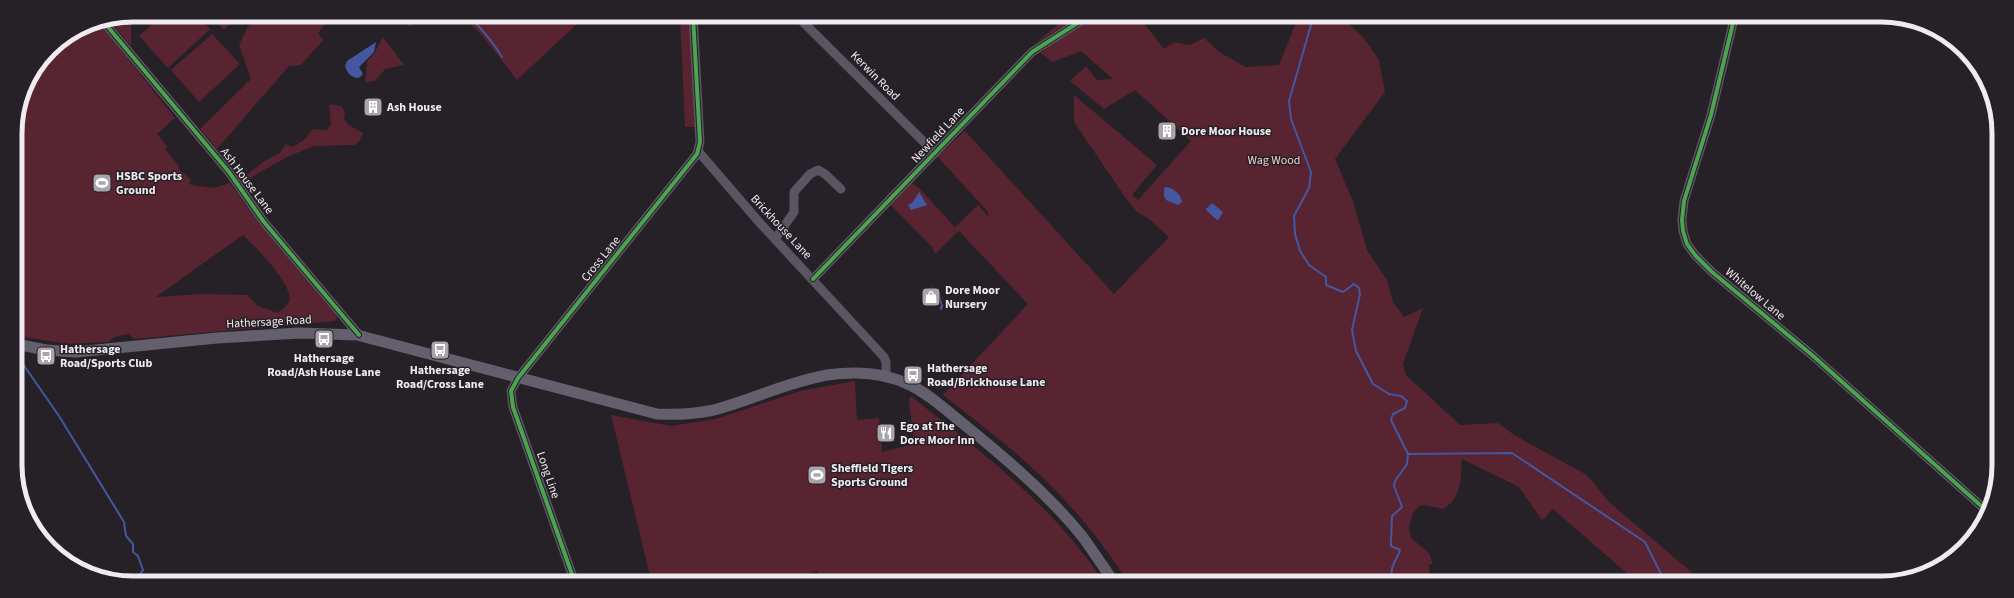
<svg xmlns="http://www.w3.org/2000/svg" width="2014" height="598" font-family="'Source Sans 3',sans-serif">
<rect width="100%" height="100%" fill="#252126"/>
<!-- green -->
<g fill="#582431" fill-rule="evenodd">
<path d="M133,15H139L131,24V46L109,20Z"/>
<path d="M162,15H197L210,29L168,68L139,36Z"/>
<path d="M210,15H239L224,30Z"/>
<path d="M254,15H333L318,33L323,40L301,65L289,66L217,149L200,129L251,79L239,45Z"/>
<path d="M396,16H424L410,27Z"/>
<path d="M461,16H569L577,24L517,80L482,35Z"/>
<path d="M680,16H690L695,127H685Z"/>
<path d="M1067,17H1074L1072,21L1033,45Z"/>
<path d="M1091,17H1139L1164,49L1174,42L1190,45L1204,38L1219,52L1246,67L1279,65L1298,18H1342L1364,38L1379,60L1385,92L1335,159L1353,201L1367,250L1387,280L1393,302L1404,317L1423,308L1403,364L1406,375L1460,425L1498,423L1514,435L1587,475L1609,502L1703,582H1637L1553,509L1542,520L1519,487L1462,459C1461,478 1462,498 1443,509L1424,505L1419,506L1412,515L1409,528L1411,538L1429,553L1433,564L1429,565L1431,582L1127,581C1100,538 1067,499 1029,465C1002,440 972,418 943,395L1028,304L959,231L935,254L932,247L891,205L911,183L918,187L955,227L978,205L990,218L987,211L937,156L965,131L1114,294L1169,237L1148,218L1137,212L1127,200L1074,122V95L1157,165L1132,195L1138,200L1191,141L1135,90L1104,109L1070,81L1086,66L1097,80L1113,79L1081,51L1053,62L1040,53Z"/>
<path d="M99,22L175,118L157,134L167,146L165,149L179,166L178,168L191,180L189,182L191,185L213,188L230,183L259,223L336,315L337,318L335,321L134,339L129,334L117,336L107,342L70,344L16,336L15,125L24,88L42,61L94,23ZM243,235C254,245 295,286 289,302C287,306 281,310 278,313L258,306L247,295L202,294L156,297Z"/>
<path d="M212,34L240,64L199,102L171,70Z"/>
<path d="M383,37L404,65L385,69L375,81L365,82L367,61L374,54Z"/>
<path d="M332,104L342,107L345,113L344,119L349,125L363,133L358,143L354,145L314,146L287,157L245,181L243,178L263,162L280,153L286,144L293,147L304,140L313,129L327,130L331,124L329,106Z"/>
<path d="M855,381L857,420L879,418L882,452L914,444L909,400L911,396C980,451 1054,506 1103,581H820L817,571L789,580H651L611,415L671,426L716,419L800,391Z"/>
</g>
<!-- water -->
<g fill="#4557a1">
<path d="M376,42L374,52L359,67L363,74L359,78C351,78 347,73 345,66L347,61Z"/>
<path d="M1167,187C1174,189 1181,194 1182,202L1178,205L1166,200L1164,196V188Z"/>
<path d="M919,192L927,205L911,210L908,205L912,203Z"/>
<path d="M1212,203L1223,212L1219,219L1217,220L1207,211L1206,209Z"/>
</g>
<g fill="none" stroke-linecap="round" stroke-linejoin="round">
<!-- stream -->
<g stroke="#4557a1" stroke-width="2">
<path d="M468,16C479,25 495,45 502,57"/>
<path d="M1313,18L1289,101L1291,119L1311,172L1309,188L1294,216L1295,234L1300,251L1309,265L1326,277V285L1343,292L1354,284L1359,288L1360,294L1352,330L1356,351L1373,384L1389,394L1401,396L1407,401L1405,408L1393,414L1391,420L1408,454L1407,464L1395,481L1394,486L1402,507L1392,516L1391,542V546L1400,550C1397,560 1387,570 1394,580L1397,582"/>
<path d="M933,288L939,294L941,303"/>
<path d="M941,309L942,305"/>
<path d="M16,354L59,416L124,522L126,536L133,544V552L138,556L143,570L139,576L142,579"/>
<path d="M1408,454L1512,453L1645,542L1665,582"/>
</g>
<!-- minor -->
<g stroke="#595661" stroke-width="9">
<path d="M797,16L935,153"/>
<path d="M1734,19L1711,115L1684,201L1682,220L1683,231L1687,244L1695,255L1712,272L1812,355L1988,512"/>
<path d="M103,21L229,172L264,222L359,335"/>
<path d="M48,51L59,43"/>
<path d="M698,151L759,222L884,357L886,362V376"/>
<path d="M775,239L794,212V192L810,174L818,170L825,174L841,189"/>
<path d="M813,279L1032,52L1087,17"/>
<path d="M574,580L513,407L511,391L518,378L697,154L700,142L693,16"/>
</g>
<!-- major -->
<path stroke="#635f6d" stroke-width="11" d="M16,344L46,350L76,352L217,338L299,333L357,335L657,414C676,415 695,414 714,410C752,400 787,382 827,375C855,371 884,372 910,385C929,394 945,409 961,422C1003,456 1048,494 1082,536C1093,551 1103,566 1113,581"/>
<!-- cycleway casing -->
<g stroke="#262027" stroke-width="6">
<g id="cycleway">
<path d="M1734,19L1711,115L1684,201L1682,220L1683,231L1687,244L1695,255L1712,272L1812,355L1988,512"/>
<path d="M103,21L229,172L264,222L359,335"/>
<path d="M813,279L1032,52L1087,17"/>
<path d="M574,580L513,407L511,391L518,378L697,154L700,142L693,16"/>
</g>
</g>
<!-- cycleway -->
<use href="#cycleway" stroke="#4ca352" stroke-width="4"/>
</g>
<!-- icons -->
<defs>
<g id="building-square" transform="scale(1)"><rect x="-9" y="-9" width="18" height="18" rx="4" fill="#a9a4aa" stroke="#262027"/><path d="M-4-6H4V6H1V3H-1V6H-4ZM-2.5-4.3h1.7v1.8h-1.7ZM.8-4.3h1.7v1.8H.8ZM-2.5-1h1.7V.8h-1.7ZM.8-1h1.7V.8H.8Z" fill="#fff"/></g>
<g id="stadium-square" transform="scale(1)"><rect x="-9" y="-9" width="18" height="18" rx="4" fill="#a9a4aa" stroke="#262027"/><path d="M0-5a6.5 5 0 1 0 0 10a6.5 5 0 1 0 0-10ZM-3.5-1.8h7v3.6h-7Z" fill="#fff"/></g>
<g id="shop-square" transform="scale(1)"><rect x="-9" y="-9" width="18" height="18" rx="4" fill="#a9a4aa" stroke="#262027"/><path d="M-5-2.5h2.3a2.7 3.5 0 0 1 5.4 0H5L5.5 6h-11ZM-1.5-2.5h3a1.5 2.3 0 0 0-3 0Z" fill="#fff"/></g>
<g id="bus-square" transform="scale(1)"><rect x="-9" y="-9" width="18" height="18" rx="4" fill="#a9a4aa" stroke="#262027"/><path d="M-5-6H5V4H4V6H2V4H-2V6H-4V4H-5ZM-3.5-4V0h7V-4ZM-3.5 1.2v1.5H-2V1.2ZM2 1.2v1.5H3.5V1.2Z" fill="#fff"/></g>
<g id="restaurant-square" transform="scale(1)"><rect x="-9" y="-9" width="18" height="18" rx="4" fill="#a9a4aa" stroke="#262027"/><path d="M-5-6h1v4h1v-4h1v4h1v-4h1v5L-1.5 .5V6h-2V.5L-5-1ZM5-6V6H3V1.5H1.5Q1.5-4 5-6Z" fill="#fff"/></g>
</defs>
<g fill-rule="evenodd">
<use href="#building-square" x="373" y="107"/>
<use href="#building-square" x="1167" y="131"/>
<use href="#stadium-square" x="102" y="183"/>
<use href="#shop-square" x="931" y="297"/>
<use href="#bus-square" x="324" y="339"/>
<use href="#bus-square" x="440" y="350"/>
<use href="#bus-square" x="46" y="356"/>
<use href="#bus-square" x="913" y="375"/>
<use href="#restaurant-square" x="886" y="433"/>
<use href="#stadium-square" x="817" y="475"/>
</g>
<g text-anchor="middle" dominant-baseline="central" stroke-width="3" stroke-linejoin="round" paint-order="stroke">
<!-- street labels -->
<g font-size="12" fill="#f0ebf1" stroke="#262027">
<text transform="translate(875 76) rotate(45)">Kerwin Road</text>
<text transform="translate(938 135) rotate(-47)">Newfield Lane</text>
<text transform="translate(247 181) rotate(53)">Ash House Lane</text>
<text transform="translate(781 227) rotate(47)">Brickhouse Lane</text>
<text transform="translate(601 259) rotate(-51)">Cross Lane</text>
<text transform="translate(1755 294) rotate(40)">Whitelow Lane</text>
<text transform="translate(269 322) rotate(-3)">Hathersage Road</text>
<text transform="translate(548 475) rotate(71)">Long Line</text>
</g>
<!-- poi labels -->
<g font-size="12" font-weight="bold" fill="#f0ebf1" stroke="#262027" text-anchor="start">
<text x="387" y="107">Ash House</text>
<text x="1181" y="131">Dore Moor House</text>
<text x="116" y="176">HSBC Sports<tspan x="116" dy="14">Ground</tspan></text>
<text x="945" y="290">Dore Moor<tspan x="945" dy="14">Nursery</tspan></text>
<text x="60" y="349">Hathersage<tspan x="60" dy="14">Road/Sports Club</tspan></text>
<text x="324" y="358" text-anchor="middle">Hathersage<tspan x="324" dy="14">Road/Ash House Lane</tspan></text>
<text x="927" y="368">Hathersage<tspan x="927" dy="14">Road/Brickhouse Lane</tspan></text>
<text x="440" y="370" text-anchor="middle">Hathersage<tspan x="440" dy="14">Road/Cross Lane</tspan></text>
<text x="900" y="426">Ego at The<tspan x="900" dy="14">Dore Moor Inn</tspan></text>
<text x="831" y="468">Sheffield Tigers<tspan x="831" dy="14">Sports Ground</tspan></text>
</g>
<!-- park labels -->
<g font-size="12" fill="#efd2d7" stroke="#262027">
<text x="1274" y="160">Wag Wood</text>
</g>
</g>
<!-- crop -->
<path d="M0 0H2014V598H0ZM133 22H1881A111 111 0 0 1 1992 133V465A111 111 0 0 1 1881 576H133A111 111 0 0 1 22 465V133A111 111 0 0 1 133 22Z" fill="#262027" fill-rule="evenodd"/>
<path fill="none" stroke="#f0ebf1" stroke-width="5" d="M133 22H1881A111 111 0 0 1 1992 133V465A111 111 0 0 1 1881 576H133A111 111 0 0 1 22 465V133A111 111 0 0 1 133 22Z"/>
</svg>
